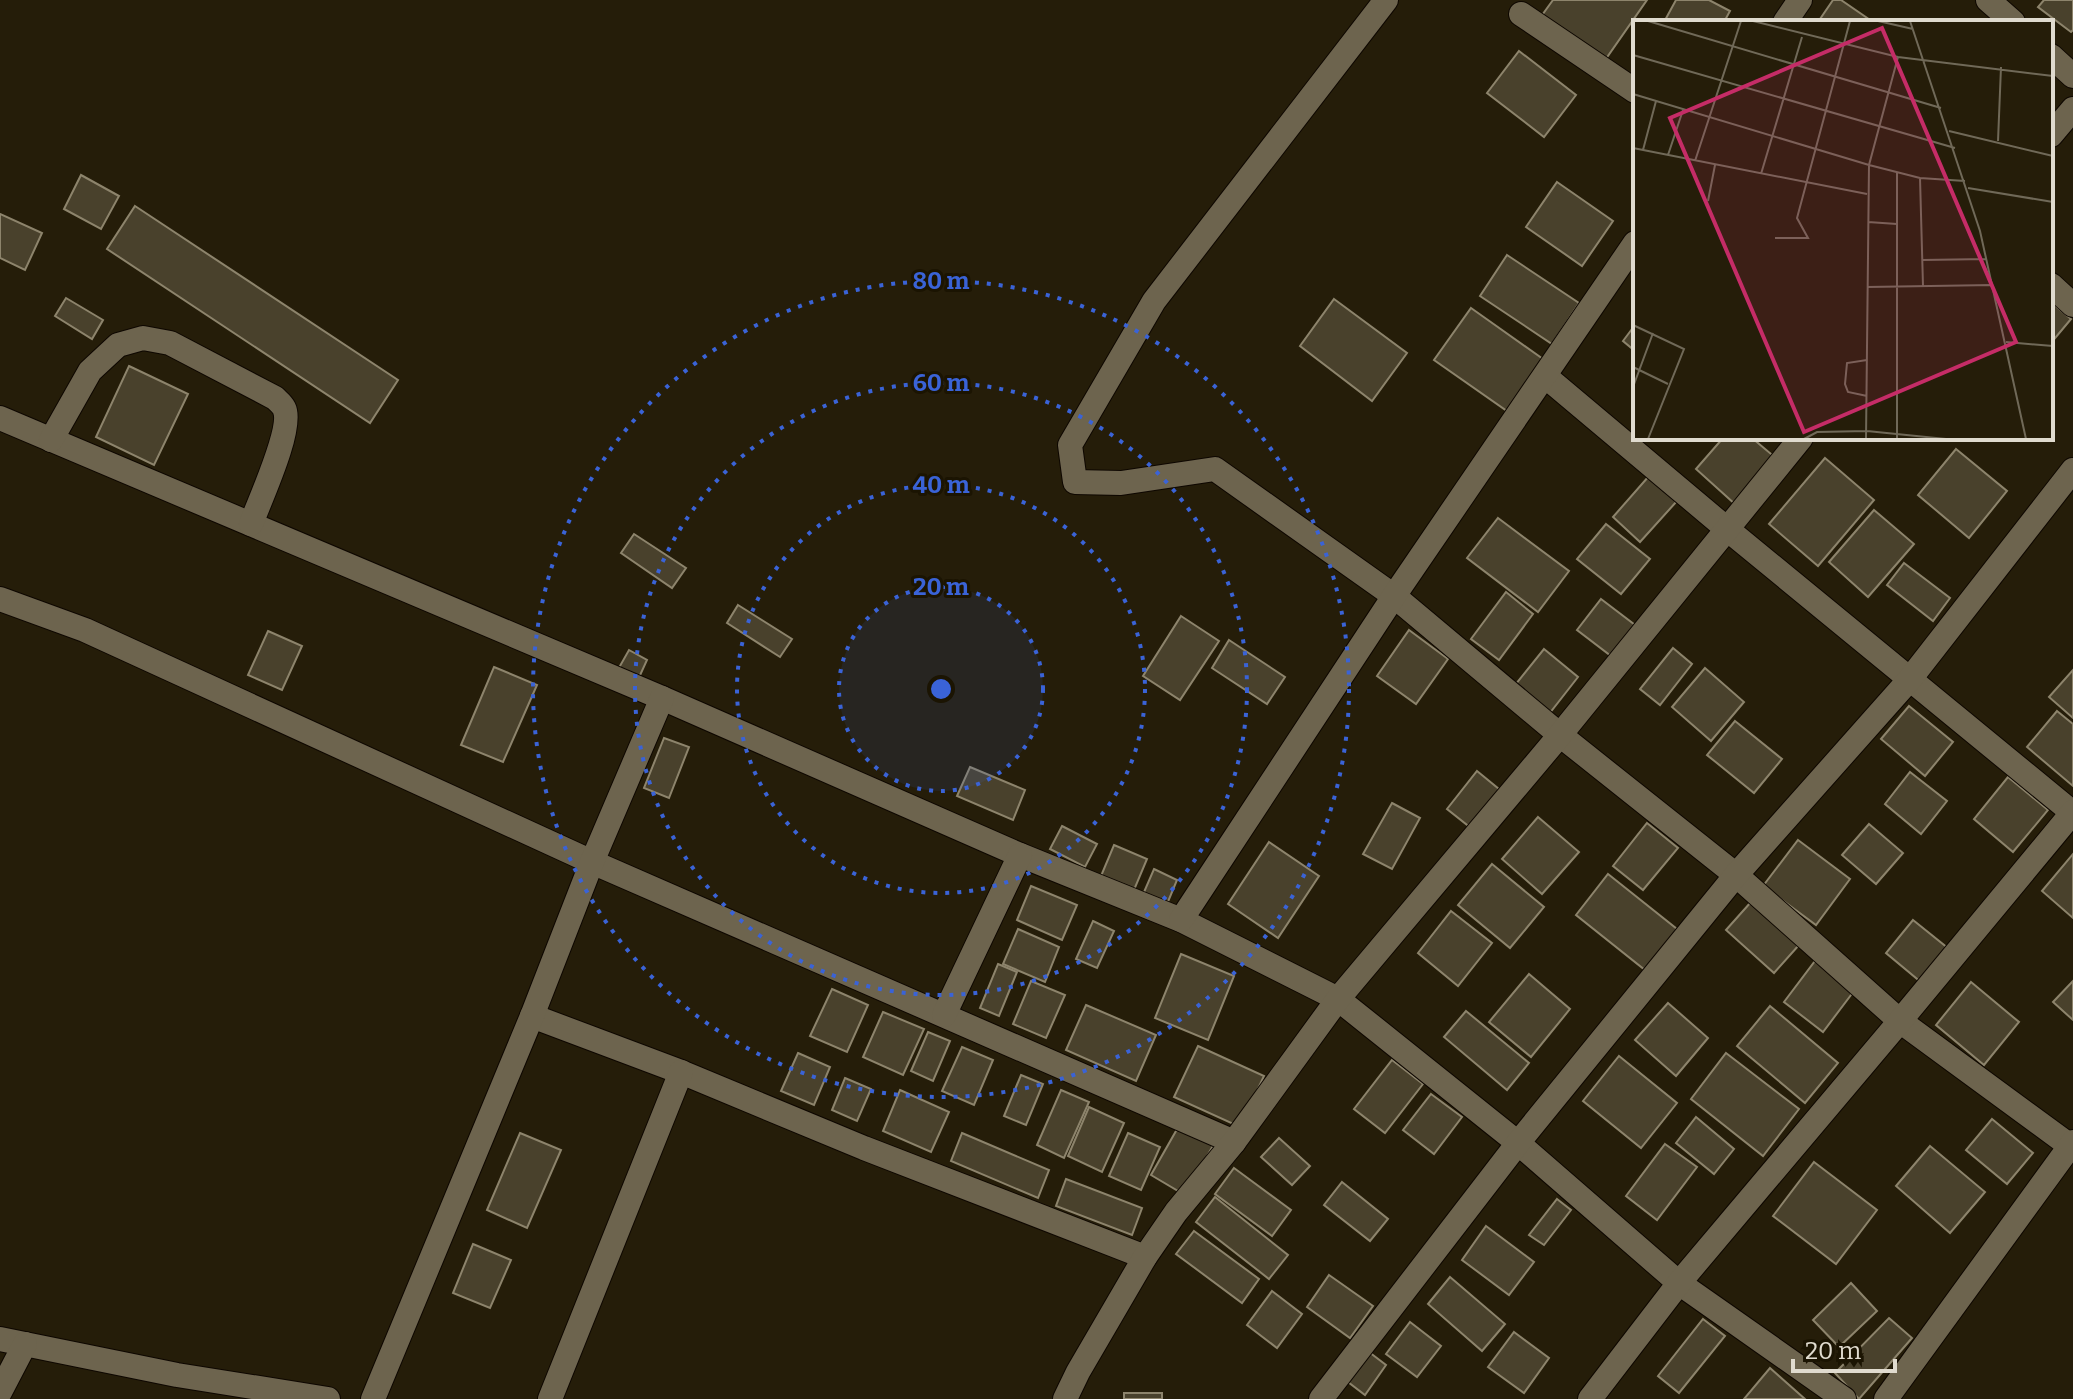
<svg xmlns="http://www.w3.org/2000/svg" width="2073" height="1399" font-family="Bitter,serif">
<rect width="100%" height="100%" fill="#251d09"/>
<!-- building -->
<g fill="#49412c" stroke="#8d846c" stroke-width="2">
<path d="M1553,0H1647L1603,63L1540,18Z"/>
<path d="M1676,0H1709L1730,11L1724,22H1664Z"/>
<path d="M1833,0H1841L1873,22H1818Z"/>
<path d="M2044,0H2073V30L2071,32L2038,7Z"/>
<path d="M1519,51L1576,95L1544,137L1487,93Z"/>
<path d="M81,175L119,196L101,229L64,209Z"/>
<path d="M1557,182L1613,221L1582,266L1526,227Z"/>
<path d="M135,206L398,380L370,423L107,249Z"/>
<path d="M0,214L42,233L25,270L0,258Z"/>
<path d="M1507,255L1579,303L1552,344L1480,296Z"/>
<path d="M66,298L103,320L92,339L55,316Z"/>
<path d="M1334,299L1407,353L1372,401L1300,346Z"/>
<path d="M2051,302L2071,319L2051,343Z"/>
<path d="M1471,308L1543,359L1507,411L1434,360Z"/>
<path d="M1635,325V351L1623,341Z"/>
<path d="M129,366L188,394L154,465L96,437Z"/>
<path d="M1723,438H1752L1777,459L1736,505L1696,469Z"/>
<path d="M1956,449L2007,491L1969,538L1918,495Z"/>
<path d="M1825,458L1874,500L1818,566L1769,524Z"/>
<path d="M1649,476L1677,501L1640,542L1613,517Z"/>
<path d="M1874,510L1914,544L1868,597L1829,562Z"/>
<path d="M1498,518L1569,571L1538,612L1467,558Z"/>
<path d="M1606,524L1650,559L1621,594L1577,559Z"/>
<path d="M634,534L686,568L672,588L621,553Z"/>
<path d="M1904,563L1950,598L1933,621L1887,585Z"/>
<path d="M1506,592L1533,614L1499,660L1471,639Z"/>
<path d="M1601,599L1639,628L1615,659L1577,630Z"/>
<path d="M738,605L792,639L780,657L727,623Z"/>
<path d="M1181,616L1219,641L1180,700L1143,676Z"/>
<path d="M1409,630L1448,659L1416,704L1377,676Z"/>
<path d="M268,631L302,646L282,690L248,675Z"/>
<path d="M1229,640L1285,677L1267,704L1212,668Z"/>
<path d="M1673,648L1692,664L1660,705L1640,689Z"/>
<path d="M1544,649L1578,677L1549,714L1515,685Z"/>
<path d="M629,650L647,660L636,684L616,673Z"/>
<path d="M494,667L537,685L503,762L461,745Z"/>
<path d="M1705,668L1744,702L1711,741L1672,707Z"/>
<path d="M2073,670V718L2049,697Z"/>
<path d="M1909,706L1953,742L1925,776L1881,739Z"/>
<path d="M2057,711L2073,724V786L2027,747Z"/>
<path d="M1735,721L1782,759L1754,793L1707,755Z"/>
<path d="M664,738L689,747L669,798L644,788Z"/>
<path d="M970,767L1025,790L1013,820L957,796Z"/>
<path d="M1477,771L1505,794L1476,832L1447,809Z"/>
<path d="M1910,772L1947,801L1921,834L1885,804Z"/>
<path d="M2008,777L2048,810L2013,852L1974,819Z"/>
<path d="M1392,803L1420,818L1392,869L1363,854Z"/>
<path d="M1538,817L1579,852L1542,894L1502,859Z"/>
<path d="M1647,823L1678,848L1643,890L1613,866Z"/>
<path d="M1869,824L1903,853L1876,884L1842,855Z"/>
<path d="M1062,826L1097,844L1085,867L1050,849Z"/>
<path d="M1798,840L1850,879L1816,925L1763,886Z"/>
<path d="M1269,842L1319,876L1278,938L1228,904Z"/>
<path d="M1114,845L1147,859L1134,890L1101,876Z"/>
<path d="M2073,854V918L2042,891Z"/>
<path d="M1492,864L1544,907L1510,948L1458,905Z"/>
<path d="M1154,869L1177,880L1165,909L1141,899Z"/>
<path d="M1608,874L1682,933L1650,974L1576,915Z"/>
<path d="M1031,886L1077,905L1062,940L1017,920Z"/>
<path d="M1751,902L1799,945L1774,973L1726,930Z"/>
<path d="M1451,911L1492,943L1458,986L1418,953Z"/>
<path d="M1913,920L1949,949L1922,983L1886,953Z"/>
<path d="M1093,921L1114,931L1097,968L1076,959Z"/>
<path d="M1018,929L1059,947L1045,982L1003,964Z"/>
<path d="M1181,954L1234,976L1208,1040L1155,1018Z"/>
<path d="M1815,961L1854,991L1823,1032L1784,1002Z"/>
<path d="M998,964L1017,972L999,1016L980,1008Z"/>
<path d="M1529,974L1570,1009L1531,1057L1489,1022Z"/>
<path d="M1031,981L1065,995L1046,1038L1013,1024Z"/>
<path d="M2073,981V1020L2053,1002Z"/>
<path d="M1971,982L2019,1022L1984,1065L1936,1025Z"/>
<path d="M832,989L868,1005L847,1052L810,1036Z"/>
<path d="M1668,1003L1708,1038L1676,1076L1635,1040Z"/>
<path d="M1086,1005L1156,1035L1136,1081L1066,1050Z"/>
<path d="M1770,1006L1838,1063L1805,1103L1737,1046Z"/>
<path d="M1466,1011L1529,1063L1507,1090L1444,1037Z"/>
<path d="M883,1012L924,1029L903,1075L863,1057Z"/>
<path d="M928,1032L950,1041L933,1081L911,1071Z"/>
<path d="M1198,1046L1264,1076L1240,1127L1174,1097Z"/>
<path d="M962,1047L993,1060L974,1105L942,1091Z"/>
<path d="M798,1053L830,1067L814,1105L781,1091Z"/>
<path d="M1726,1053L1799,1109L1763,1156L1691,1099Z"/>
<path d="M1619,1056L1677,1103L1641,1148L1583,1101Z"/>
<path d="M1392,1060L1423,1084L1385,1133L1354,1109Z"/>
<path d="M1021,1075L1043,1084L1026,1125L1004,1116Z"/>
<path d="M845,1078L871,1089L857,1121L832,1110Z"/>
<path d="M900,1090L949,1112L931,1152L883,1131Z"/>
<path d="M1061,1090L1089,1102L1064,1158L1037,1145Z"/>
<path d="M1431,1094L1462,1117L1434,1154L1403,1130Z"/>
<path d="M1089,1107L1124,1123L1102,1172L1068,1156Z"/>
<path d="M1696,1117L1734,1149L1714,1174L1676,1143Z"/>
<path d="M1992,1119L2033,1153L2007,1184L1966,1150Z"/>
<path d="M1180,1124L1214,1144L1185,1195L1151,1175Z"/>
<path d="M520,1133L561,1150L527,1228L487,1210Z"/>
<path d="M962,1133L1049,1170L1038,1198L951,1161Z"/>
<path d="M1128,1133L1160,1147L1141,1190L1109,1176Z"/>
<path d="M1279,1138L1310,1166L1292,1185L1261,1157Z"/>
<path d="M1665,1144L1697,1167L1657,1220L1626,1196Z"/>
<path d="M1930,1146L1985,1192L1950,1233L1896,1186Z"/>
<path d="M1814,1162L1877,1210L1836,1264L1773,1216Z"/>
<path d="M1234,1168L1291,1210L1272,1236L1215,1194Z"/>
<path d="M1066,1179L1142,1208L1132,1235L1056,1206Z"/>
<path d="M1342,1182L1388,1219L1370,1241L1324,1205Z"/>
<path d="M1215,1197L1288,1255L1269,1279L1196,1222Z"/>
<path d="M1557,1199L1571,1210L1544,1245L1529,1235Z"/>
<path d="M1486,1226L1534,1262L1509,1295L1462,1260Z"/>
<path d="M1194,1231L1259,1279L1242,1303L1176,1254Z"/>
<path d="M473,1244L511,1260L490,1308L453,1293Z"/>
<path d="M1329,1275L1373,1306L1350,1338L1307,1307Z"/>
<path d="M1450,1277L1505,1324L1482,1351L1428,1304Z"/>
<path d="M1851,1283L1877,1311L1839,1347L1813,1320Z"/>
<path d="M1272,1291L1302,1314L1277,1348L1247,1325Z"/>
<path d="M1889,1318L1912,1338L1859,1399L1835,1373Z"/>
<path d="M1703,1319L1725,1336L1679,1393L1658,1376Z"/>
<path d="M1410,1322L1441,1346L1417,1377L1386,1354Z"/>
<path d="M1514,1332L1549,1358L1524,1393L1488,1367Z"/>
<path d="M1369,1352L1386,1365L1365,1395L1348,1382Z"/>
<path d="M1770,1368L1805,1399H1744Z"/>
<rect x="1124" y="1393" width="38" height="6"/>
</g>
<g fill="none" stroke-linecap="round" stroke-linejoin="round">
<!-- minor casing -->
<g stroke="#0e0700" stroke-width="26">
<g id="minor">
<path d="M1386,0L1154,301L1070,445L1075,482L1121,483L1215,469L1394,596L1560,735L1736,875L1900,1021L2073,1148"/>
<path d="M1988,0L2013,22"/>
<path d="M1521,14L1635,91"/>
<path d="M1785,22L1800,0"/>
<path d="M2051,56L2073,76"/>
<path d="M2051,135L2073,109"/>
<path d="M2051,285L2073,305"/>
<path d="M1545,376L1727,529L2073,813"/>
<path d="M0,418L662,698L1020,855L1181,920L1338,999L1518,1143L1679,1283L1844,1399"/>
<path d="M51,440L90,371L118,345L143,338L170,343L275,398C278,401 282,404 284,408C294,427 259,502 251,524"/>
<path d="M0,599L85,630L592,862L1234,1142"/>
<path d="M1181,920L1394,596L1635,243"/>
<path d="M944,1015L1020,855"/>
<path d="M532,1016L681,1072L864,1148L1145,1257"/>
<path d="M0,1339L177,1375L328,1399"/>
<path d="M0,1392L25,1344"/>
<path d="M373,1399L532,1016L592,862L662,698"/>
<path d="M550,1399L681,1072"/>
<path d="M1065,1399L1078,1372L1145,1257L1176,1212L1234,1142L1338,999L1560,735L1801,438"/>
<path d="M1321,1399L1518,1143L1736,875L1910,679L2073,470"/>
<path d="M1590,1399L1679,1283L1900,1021L2073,812"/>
<path d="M1886,1399L2073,1142"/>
</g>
</g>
<!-- minor -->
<use href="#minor" stroke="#6d644e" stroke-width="24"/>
</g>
<!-- distance rings -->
<circle cx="941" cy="689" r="102" fill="#3a63d7" fill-opacity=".12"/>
<g fill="none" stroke="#3a63d7" stroke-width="4" stroke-dasharray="4 8">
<circle cx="941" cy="689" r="102"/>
<circle cx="941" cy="689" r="204"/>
<circle cx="941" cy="689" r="306"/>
<circle cx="941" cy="689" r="408"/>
</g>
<!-- overview -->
<g transform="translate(1633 20)">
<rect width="420" height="420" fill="#251d09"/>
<path fill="none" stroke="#706958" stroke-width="2" d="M15,1L308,88M120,1L265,37L420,56M245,1L280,9M277,1L347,211L393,419M0,35L322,128M0,74L236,145L287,158L332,161M316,111L420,136M365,121L368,47M0,128L234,174M10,130L23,81M35,135L50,90M62,141L108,1M128,154L169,17M287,158L290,266M335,168L420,182M75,181L82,145M235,202L264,204M142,218H175L164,198L217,1M289,240L354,239M234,267L360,265M0,305L51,329L15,419M373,322L420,326M234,340L214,343L212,364L215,372L234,376M0,347L35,364M0,367L20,313M171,419L184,412L234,411L313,419M233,419L236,145L265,37M264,419V152"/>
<path fill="#c52c67" fill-opacity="0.15" stroke="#c52c67" stroke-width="4" d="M249,8L383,322L171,412L37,98Z"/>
<rect width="420" height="420" fill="none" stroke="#e0dbcf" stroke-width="4"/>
</g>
<circle cx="941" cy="689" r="12" fill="#3a63d7" stroke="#1b1402" stroke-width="4"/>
<g font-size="24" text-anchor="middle" font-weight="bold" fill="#3a63d7" stroke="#1b1402" stroke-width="6" stroke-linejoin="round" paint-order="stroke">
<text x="941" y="289">80 m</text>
<text x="941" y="391">60 m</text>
<text x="941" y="493">40 m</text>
<text x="941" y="595">20 m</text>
</g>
<!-- scale -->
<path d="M1793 1359v12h102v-12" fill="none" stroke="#e0dbcf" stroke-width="4"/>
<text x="1805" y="1359" font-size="24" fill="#e0dbcf" stroke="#1b1402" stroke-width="6" paint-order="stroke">20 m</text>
</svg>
